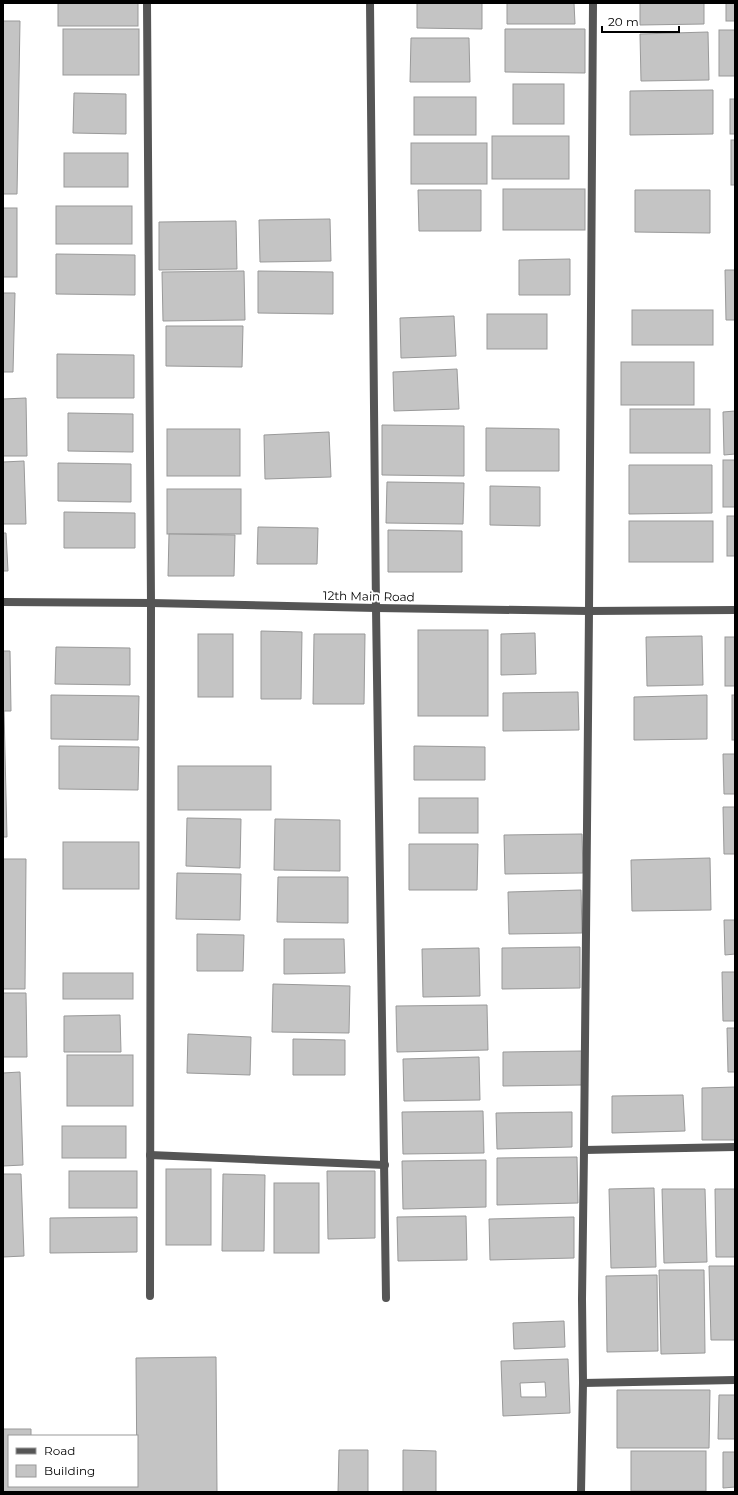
<svg xmlns="http://www.w3.org/2000/svg" width="738" height="1495" font-family="Montserrat,sans-serif">
<rect width="100%" height="100%" fill="#fff"/>
<!-- building -->
<g fill="#c4c4c4" stroke="#999" fill-rule="evenodd">
<rect x="58" y="3" width="80" height="23"/>
<path d="M417,3H482V29L417,28Z"/>
<path d="M507,3H574L575,24H507Z"/>
<path d="M640,3H704V24L640,25Z"/>
<rect x="726" y="3" width="9" height="18"/>
<path d="M3,21H20L17,194H3Z"/>
<rect x="63" y="29" width="76" height="46"/>
<path d="M505,29H585V73L505,72Z"/>
<rect x="719" y="30" width="16" height="46"/>
<path d="M708,32L709,80L641,81L640,34Z"/>
<path d="M411,38H469L470,82H410Z"/>
<rect x="513" y="84" width="51" height="40"/>
<path d="M713,90V134L630,135V91Z"/>
<path d="M74,93L126,94V134L73,133Z"/>
<rect x="414" y="97" width="62" height="38"/>
<rect x="730" y="99" width="5" height="35"/>
<rect x="492" y="136" width="77" height="43"/>
<rect x="731" y="140" width="4" height="45"/>
<rect x="411" y="143" width="76" height="41"/>
<rect x="64" y="153" width="64" height="34"/>
<rect x="503" y="189" width="82" height="41"/>
<path d="M418,190H481V231H419Z"/>
<path d="M635,190H710V233L635,232Z"/>
<rect x="56" y="206" width="76" height="38"/>
<rect x="3" y="208" width="14" height="69"/>
<path d="M330,219L331,261L260,262L259,220Z"/>
<path d="M236,221L237,269L159,270V222Z"/>
<path d="M56,254L135,255V295L56,294Z"/>
<path d="M570,259V295H519V260Z"/>
<path d="M725,270H735V320H726Z"/>
<path d="M244,271L245,320L163,321L162,272Z"/>
<path d="M258,271L333,272V314L258,313Z"/>
<path d="M3,293H15L13,372H3Z"/>
<rect x="632" y="310" width="81" height="35"/>
<rect x="487" y="314" width="60" height="35"/>
<path d="M454,316L456,356L401,358L400,318Z"/>
<path d="M166,326H243L242,367L166,366Z"/>
<path d="M57,354L134,355V398H57Z"/>
<rect x="621" y="362" width="73" height="43"/>
<path d="M457,369L459,409L394,411L393,372Z"/>
<path d="M26,398L27,456H3V399Z"/>
<rect x="630" y="409" width="80" height="44"/>
<path d="M735,411V454L724,455L723,412Z"/>
<path d="M68,413L133,414V452L68,451Z"/>
<path d="M382,425L464,426V476L382,475Z"/>
<path d="M486,428L559,429V471H486Z"/>
<rect x="167" y="429" width="73" height="47"/>
<path d="M329,432L331,477L265,479L264,435Z"/>
<rect x="723" y="460" width="12" height="47"/>
<path d="M24,461L26,524H3V462Z"/>
<path d="M58,463L131,464V502L58,501Z"/>
<path d="M629,465H712V513L629,514Z"/>
<path d="M387,482L464,483L463,524L386,523Z"/>
<path d="M490,486L540,487V526L490,525Z"/>
<rect x="167" y="489" width="74" height="45"/>
<path d="M64,512L135,513V548H64Z"/>
<rect x="727" y="516" width="8" height="40"/>
<rect x="629" y="521" width="84" height="41"/>
<path d="M258,527L318,528L317,564H257Z"/>
<path d="M388,530L462,531V572H388Z"/>
<path d="M3,533H6L8,571H3Z"/>
<path d="M169,534L235,535L234,576H168Z"/>
<rect x="418" y="630" width="70" height="86"/>
<path d="M261,631L302,632L301,699H261Z"/>
<path d="M535,633L536,674L501,675V634Z"/>
<rect x="198" y="634" width="35" height="63"/>
<path d="M314,634H365L364,704H313Z"/>
<path d="M702,636L703,685L647,686L646,637Z"/>
<rect x="725" y="637" width="10" height="49"/>
<path d="M56,647L130,648V685L55,684Z"/>
<path d="M3,651H10L11,711H4L7,837H3Z"/>
<path d="M578,692L579,730L503,731V693Z"/>
<path d="M51,695L139,696L138,740L51,739Z"/>
<path d="M707,695V739L634,740V697Z"/>
<rect x="732" y="695" width="3" height="45"/>
<path d="M59,746L139,747L138,790L59,789Z"/>
<path d="M414,746L485,747V780H414Z"/>
<path d="M723,754H735V794H724Z"/>
<rect x="178" y="766" width="93" height="44"/>
<rect x="419" y="798" width="59" height="35"/>
<path d="M723,807H735V854H724Z"/>
<path d="M187,818L241,819L240,868L186,866Z"/>
<path d="M275,819L340,820V871L274,870Z"/>
<path d="M582,834L583,873L505,874L504,835Z"/>
<rect x="63" y="842" width="76" height="47"/>
<path d="M409,844H478L477,890H409Z"/>
<path d="M710,858L711,910L632,911L631,860Z"/>
<path d="M3,859H26L25,989H3Z"/>
<path d="M177,873L241,874L240,920L176,919Z"/>
<path d="M278,877H348V923L277,922Z"/>
<path d="M581,890L582,933L509,934L508,892Z"/>
<path d="M724,920H735V954L725,955Z"/>
<path d="M197,934L244,935L243,971H197Z"/>
<path d="M284,939H344L345,973L284,974Z"/>
<path d="M580,947V988L502,989V948Z"/>
<path d="M479,948L480,996L423,997L422,949Z"/>
<path d="M722,972H735V1021H723Z"/>
<rect x="63" y="973" width="70" height="26"/>
<path d="M273,984L350,986L349,1033L272,1032Z"/>
<path d="M3,993H26L27,1057H3Z"/>
<path d="M487,1005L488,1050L397,1052L396,1006Z"/>
<path d="M120,1015L121,1052H64V1016Z"/>
<path d="M727,1028H735V1072H728Z"/>
<path d="M188,1034L251,1037L250,1075L187,1073Z"/>
<path d="M293,1039L345,1040V1075H293Z"/>
<path d="M582,1051V1085L503,1086V1052Z"/>
<rect x="67" y="1055" width="66" height="51"/>
<path d="M479,1057L480,1100L404,1101L403,1059Z"/>
<path d="M20,1072L23,1165L3,1166V1073Z"/>
<path d="M735,1087V1140H702V1088Z"/>
<path d="M683,1095L685,1131L612,1133V1096Z"/>
<path d="M483,1111L484,1153L403,1154L402,1112Z"/>
<path d="M572,1112V1147L497,1149L496,1113Z"/>
<rect x="62" y="1126" width="64" height="32"/>
<path d="M577,1157L578,1203L497,1205V1158Z"/>
<path d="M486,1160V1207L403,1209L402,1161Z"/>
<rect x="166" y="1169" width="45" height="76"/>
<rect x="69" y="1171" width="68" height="37"/>
<path d="M327,1171H375V1238L328,1239Z"/>
<path d="M3,1174H21L24,1256L3,1257Z"/>
<path d="M223,1174L265,1175L264,1251H222Z"/>
<rect x="274" y="1183" width="45" height="70"/>
<path d="M654,1188L656,1267L611,1268L609,1189Z"/>
<path d="M662,1189H705L707,1262L664,1263Z"/>
<path d="M715,1189H735V1257H716Z"/>
<path d="M466,1216L467,1260L398,1261L397,1217Z"/>
<path d="M137,1217V1252L50,1253V1218Z"/>
<path d="M574,1217V1258L490,1260L489,1219Z"/>
<path d="M709,1266H735V1340H711Z"/>
<path d="M659,1270H704L705,1353L661,1354Z"/>
<path d="M657,1275L658,1351L607,1352L606,1276Z"/>
<path d="M564,1321L565,1347L514,1349L513,1323Z"/>
<path d="M216,1357L217,1492H3V1429H31V1436H9V1486H137L136,1358Z"/>
<path d="M568,1359L570,1413L503,1416L501,1361ZM545,1382L546,1397H521L520,1383Z"/>
<path d="M617,1390H710L709,1448H617Z"/>
<path d="M719,1395H735V1439H718Z"/>
<path d="M339,1450H368V1492H338Z"/>
<path d="M403,1450L436,1451V1492H403Z"/>
<rect x="631" y="1451" width="75" height="40"/>
<path d="M723,1452H735V1487L723,1488Z"/>
</g>
<g fill="none" stroke-linecap="round" stroke-linejoin="round">
<!-- street -->
<g stroke="#555" stroke-width="8">
<path d="M147,3L151,603L150,1296"/>
<path d="M370,3L376,608L386,1298"/>
<path d="M3,602L151,603L376,608L589,611L735,610"/>
<path d="M584,1150L735,1147"/>
<path d="M150,1155L385,1165"/>
<path d="M583,1383L735,1380"/>
<path d="M581,1492L583,1383L582,1299L584,1150L589,611L593,3"/>
</g>
</g>
<g text-anchor="middle" dominant-baseline="central" stroke-width="4" stroke-linejoin="round" paint-order="stroke">
<!-- street labels -->
<g font-size="12" fill="#000" stroke="#fff">
<text transform="translate(369 596) rotate(1)">12th Main Road</text>
</g>
</g>
<!-- border -->
<rect width="738" height="1495" fill="none" stroke="#000000" stroke-width="8"/>
<!-- legend -->
<rect x="8" y="1435" width="130" height="52" fill="#ffffff" stroke="#999999"/>
<rect x="16" y="1448" width="20" height="6" fill="#555555" stroke="#999999"/>
<text x="44" y="1455" font-size="12" fill="#000000">Road</text>
<rect x="16" y="1465" width="20" height="12" fill="#c4c4c4" stroke="#999999"/>
<text x="44" y="1475" font-size="12" fill="#000000">Building</text>
<!-- scale -->
<path d="M602 26v6h77v-6" fill="none" stroke="#000000" stroke-width="2"/>
<text x="608" y="26" font-size="12" fill="#000000" stroke="#ffffff" stroke-width="3" paint-order="stroke">20 m</text>
</svg>
